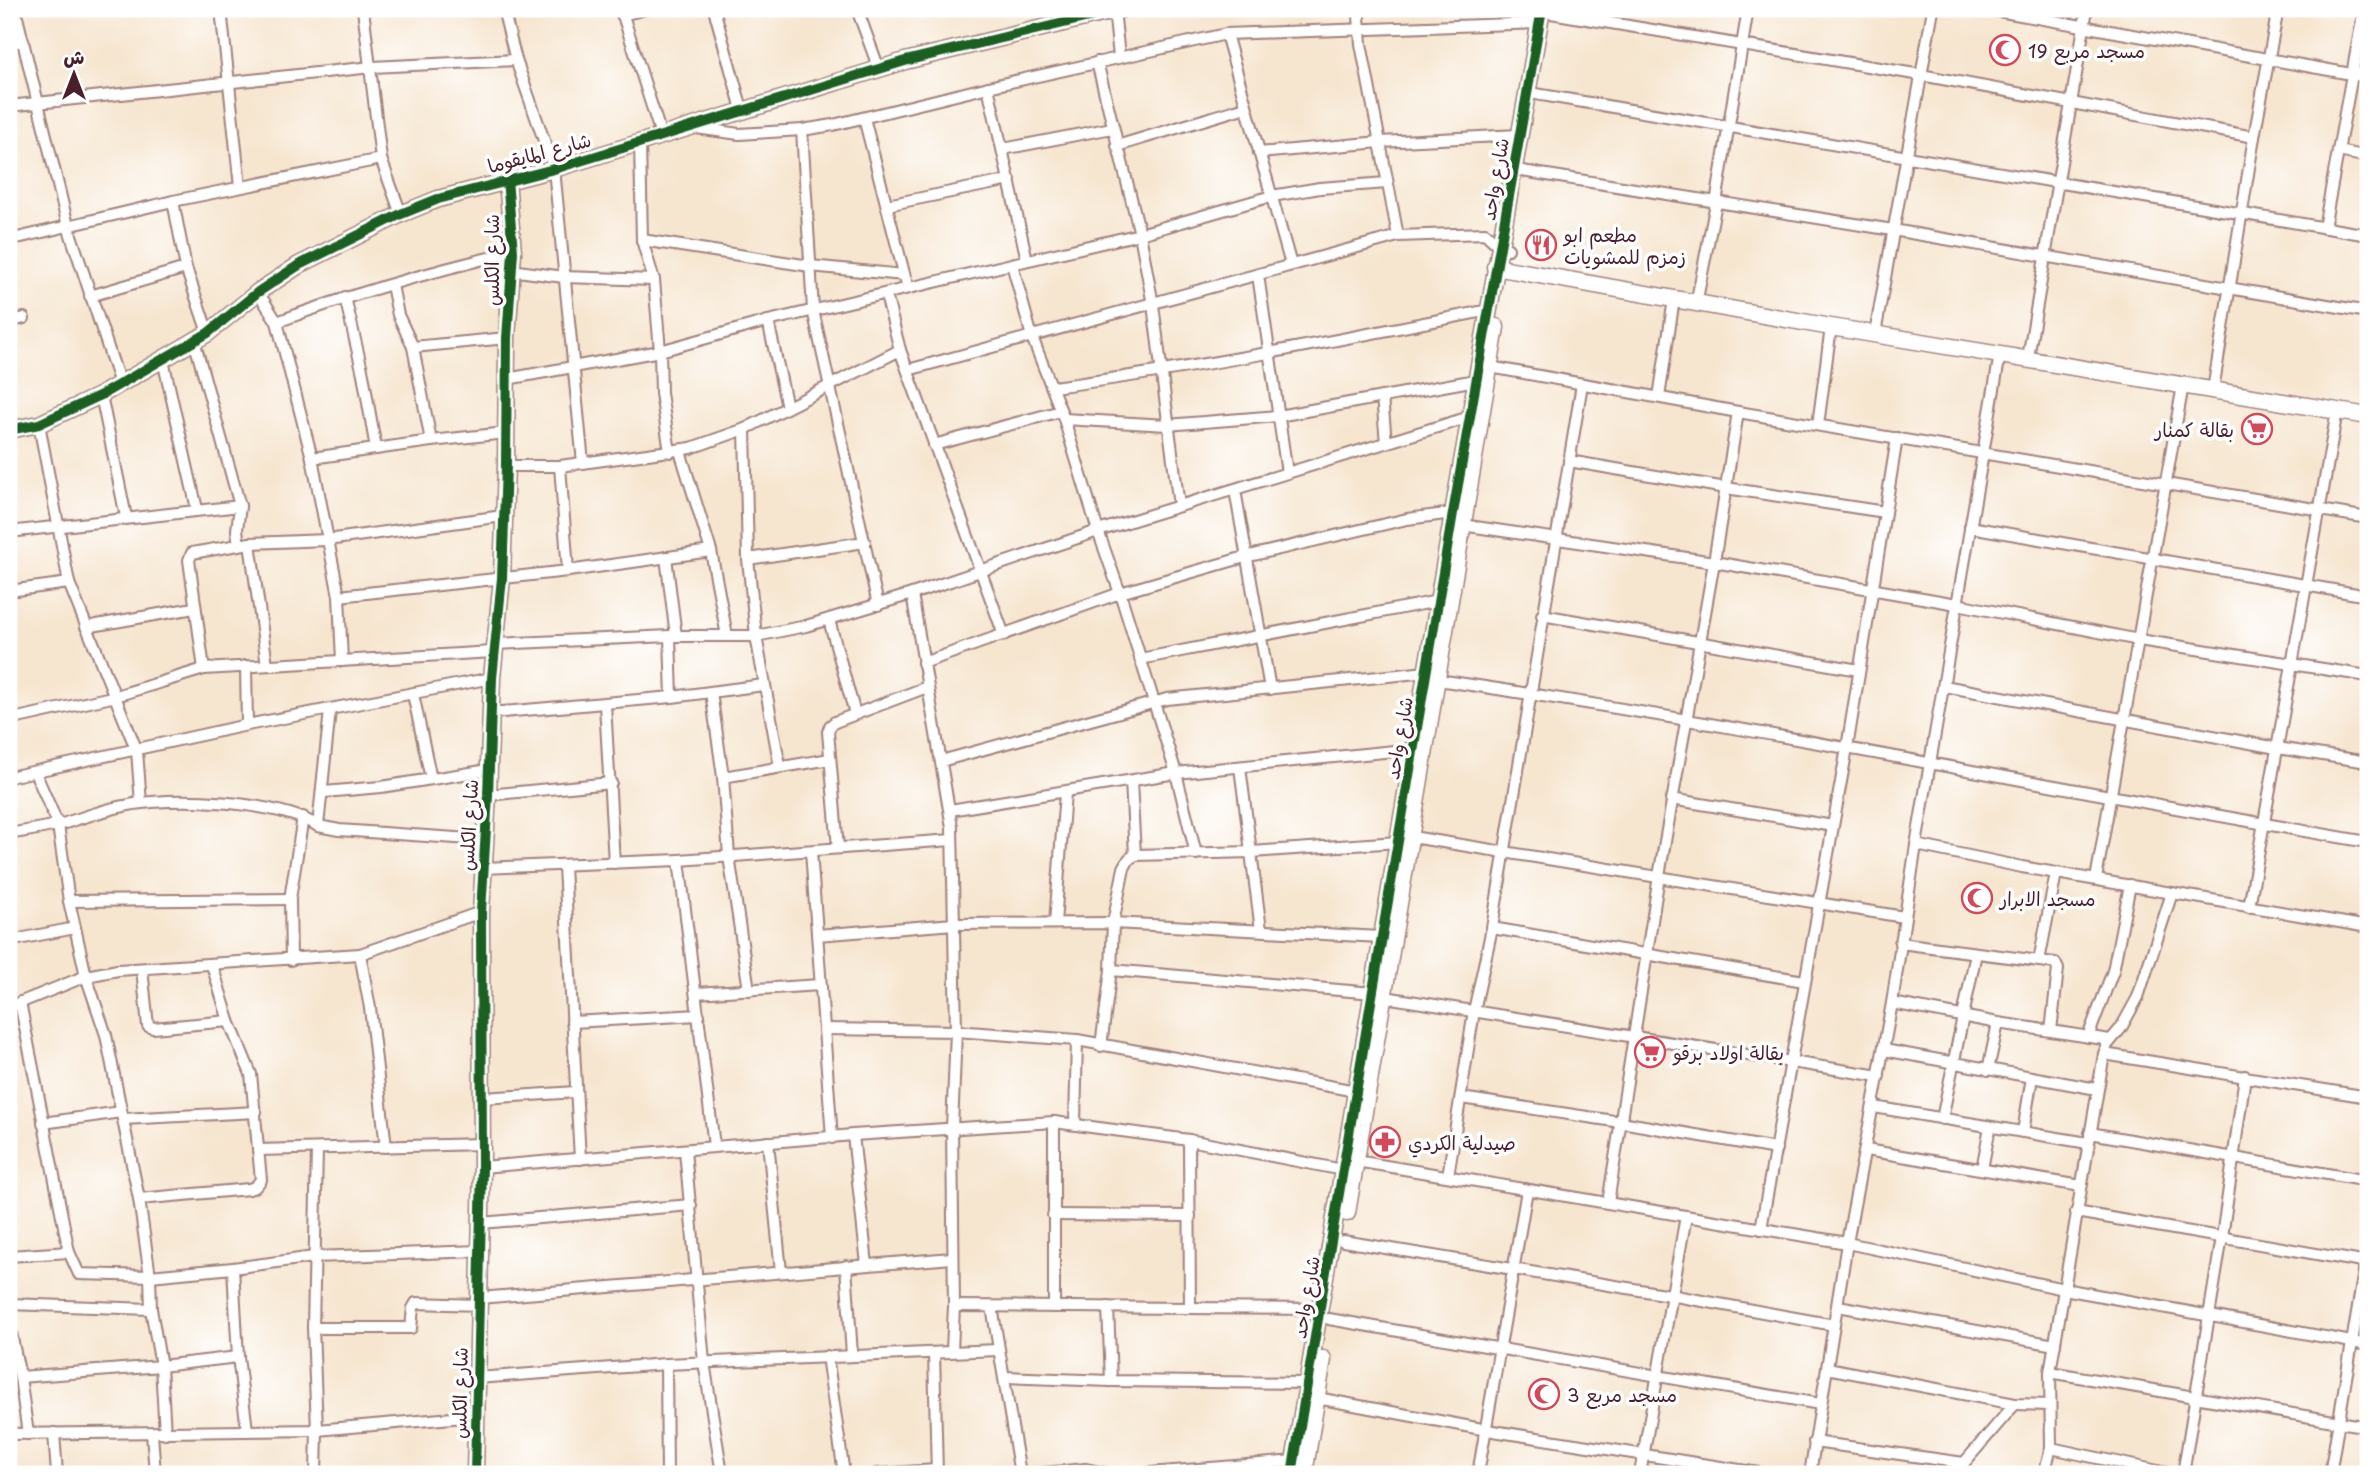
<svg xmlns="http://www.w3.org/2000/svg" width="2377" height="1483" font-family="'Playpen Sans','Playpen Sans Arabic',sans-serif">
<rect width="100%" height="100%" fill="#fff"/>
<filter id="ink" filterUnits="userSpaceOnUse"><feTurbulence type="fractalNoise" baseFrequency=".0143" numOctaves="2"/><feDisplacementMap in="SourceGraphic" scale="14" xChannelSelector="R" yChannelSelector="G"/><feConvolveMatrix kernelMatrix="1 2 1 2 8 2 1 2 1" color-interpolation-filters="sRGB"/></filter>
<filter id="wash" filterUnits="userSpaceOnUse"><feTurbulence type="fractalNoise" baseFrequency=".00686" numOctaves="4" result="noise"/><feDisplacementMap in="SourceGraphic" scale="28" xChannelSelector="R" yChannelSelector="G"/><feGaussianBlur stdDeviation="1.57" result="paint"/><feColorMatrix in="noise" values="0 0 0 0 0 0 0 0 0 0 0 0 0 0 0 0 0 1.4 0 .05"/><feComposite in="paint" operator="in"/></filter>
<g filter="url(#wash)">
<rect width="100%" height="100%" fill="#f6e5cf"/>
</g>
<g filter="url(#ink)">
<g fill="none" stroke-linecap="round" stroke-linejoin="round">
<!-- street casing -->
<g stroke="#a0827d" stroke-width="14">
<g id="street">
<path d="M15,9L68,226L120,384"/>
<path d="M221,9L240,187"/>
<path d="M363,9L381,159L401,214"/>
<path d="M503,9L516,60L554,169L583,463"/>
<path d="M621,9L661,135"/>
<path d="M714,9L743,113"/>
<path d="M857,9L879,69"/>
<path d="M1114,9L1119,57"/>
<path d="M1987,9L2368,77"/>
<path d="M1551,13L1921,75L2254,137"/>
<path d="M622,15L646,9"/>
<path d="M1359,16L1361,44L1398,236"/>
<path d="M1226,34L1291,265"/>
<path d="M9,43L23,41"/>
<path d="M1097,62L1140,234L1153,305L1179,506"/>
<path d="M988,87L1027,260"/>
<path d="M1536,94L2368,235"/>
<path d="M9,106L372,67L516,60"/>
<path d="M864,118L906,281"/>
<path d="M696,128L739,134L802,130L833,125L997,85L1226,34L1539,23"/>
<path d="M802,130L813,310L878,605"/>
<path d="M640,142L642,240L654,280L660,351L661,393L670,452"/>
<path d="M1117,146L1246,107"/>
<path d="M1003,149L1112,128"/>
<path d="M2338,151L2368,157"/>
<path d="M1259,153L1380,142L1519,135"/>
<path d="M1522,171L1893,230L2368,312"/>
<path d="M173,201L186,268L208,333"/>
<path d="M887,205L1010,180"/>
<path d="M2324,228L2364,9"/>
<path d="M9,240L173,201L381,159"/>
<path d="M642,240L810,266L904,275"/>
<path d="M1012,264L1032,337L1064,419L1098,531L1120,593L1176,773L1196,854"/>
<path d="M510,270L564,277L654,280"/>
<path d="M1258,275L1287,473"/>
<path d="M392,285L398,315L413,347L431,441"/>
<path d="M258,292L277,322L312,458L339,596L342,661"/>
<path d="M886,295L900,350L1004,635"/>
<path d="M90,296L186,268"/>
<path d="M345,297L363,374L376,449"/>
<path d="M1696,304L1716,203L1748,9"/>
<path d="M768,321L787,407"/>
<path d="M9,322L24,318"/>
<path d="M277,322C354,293 433,271 513,252"/>
<path d="M1875,334L1933,9"/>
<path d="M194,340L240,506L237,530L239,545"/>
<path d="M413,347L507,338"/>
<path d="M2028,358L2087,9"/>
<path d="M163,360L197,509"/>
<path d="M1490,367L1738,412L2368,518"/>
<path d="M908,370L1398,236L1485,233L1499,246L1508,249"/>
<path d="M507,379L660,351L768,321L1140,234L1272,196L1320,188L1387,183"/>
<path d="M1053,387C1200,368 1344,339 1489,310"/>
<path d="M2213,390L2254,137L2278,9"/>
<path d="M101,395L126,517"/>
<path d="M1382,397L1386,443"/>
<path d="M1659,397L1674,299"/>
<path d="M1064,419L1167,425L1278,416L1476,380"/>
<path d="M39,424L69,583L137,751L141,803"/>
<path d="M1818,425L1831,327"/>
<path d="M745,429L748,559L756,636L780,767"/>
<path d="M934,445L1061,411"/>
<path d="M680,451L711,551L727,636"/>
<path d="M312,458L431,441L506,433"/>
<path d="M1569,461L1726,488L1885,512"/>
<path d="M506,466H560L691,448L745,429L900,350"/>
<path d="M560,466L568,571"/>
<path d="M1235,490L1270,689"/>
<path d="M1462,525L1714,562L1957,604L2139,640L2368,676"/>
<path d="M1970,527L2368,596"/>
<path d="M9,532L240,506"/>
<path d="M250,543L267,665"/>
<path d="M666,557L676,636"/>
<path d="M748,559L865,542"/>
<path d="M9,591L69,583"/>
<path d="M912,594L952,827L956,1031L952,1128L954,1306L952,1351"/>
<path d="M339,596L568,571L711,551"/>
<path d="M1542,615L1859,670"/>
<path d="M829,620L855,714"/>
<path d="M86,627L194,608"/>
<path d="M670,636L672,697"/>
<path d="M495,644L670,636H756L806,626L912,594L1098,531L1473,416"/>
<path d="M1140,659L1438,601"/>
<path d="M923,663L1120,593L1245,557L1407,519L1453,513"/>
<path d="M246,666L247,725"/>
<path d="M204,669L189,560L192,553L250,543L327,540L503,516"/>
<path d="M1438,680C1749,726 2058,789 2368,842"/>
<path d="M1944,686L2277,748L2368,762"/>
<path d="M711,692L723,777L729,856L749,990"/>
<path d="M413,694L431,779"/>
<path d="M605,704L614,863"/>
<path d="M330,710L318,826L339,830L485,840"/>
<path d="M491,713L672,697L764,685"/>
<path d="M9,720L116,696L204,669L493,652"/>
<path d="M941,761L1167,699L1427,672"/>
<path d="M1240,767L1261,930"/>
<path d="M35,772L58,825L69,901L86,976L106,1035L139,1199L150,1276L151,1309L161,1366L165,1433"/>
<path d="M9,777L247,725L492,678"/>
<path d="M723,777L830,759"/>
<path d="M324,792L381,787L489,770"/>
<path d="M488,795L611,783"/>
<path d="M1671,799L1833,826"/>
<path d="M950,810L1176,773L1414,749"/>
<path d="M9,834C26,831 44,828 62,824C82,818 103,810 124,806C171,795 277,801 318,826"/>
<path d="M1412,837L1904,917"/>
<path d="M1916,845L2022,867L2368,927"/>
<path d="M838,848L828,732L830,726L835,722L927,687"/>
<path d="M811,851L832,1138"/>
<path d="M1135,855L1252,852L1398,842"/>
<path d="M679,860L714,1146"/>
<path d="M564,866L580,1159"/>
<path d="M484,868L679,860L952,840"/>
<path d="M2096,879L2183,385"/>
<path d="M69,901L290,899"/>
<path d="M2249,907L2337,411"/>
<path d="M1055,923L1065,793"/>
<path d="M1492,928L1804,981"/>
<path d="M817,935L954,924L1113,923L1381,937"/>
<path d="M9,941L75,928"/>
<path d="M1900,943L2055,963L2058,969L2051,1031"/>
<path d="M360,954L370,1008L386,1147"/>
<path d="M291,960L290,899L303,817"/>
<path d="M2039,961L2056,873"/>
<path d="M142,969L148,1026L153,1028L229,1021"/>
<path d="M1111,970L1373,993"/>
<path d="M696,993L820,985"/>
<path d="M1385,997L1879,1076"/>
<path d="M20,1002L69,1252L79,1274L150,1276L233,1268L314,1257L480,1251"/>
<path d="M1892,1003L1998,1023L2110,1040"/>
<path d="M9,1007L86,976L118,970L360,954L481,912"/>
<path d="M572,1022L699,1015"/>
<path d="M825,1029L956,1031L1077,1040L1356,1091"/>
<path d="M2088,1037L2113,971L2130,885"/>
<path d="M1101,1046L1111,970L1113,923L1124,868L1129,859L1135,855L1131,781"/>
<path d="M1884,1050L2097,1089"/>
<path d="M2104,1054L2368,1097"/>
<path d="M1988,1070L1998,1023"/>
<path d="M483,1098L576,1092"/>
<path d="M1461,1098L1621,1122L1776,1149"/>
<path d="M1874,1107L2088,1143"/>
<path d="M123,1119L256,1112"/>
<path d="M1942,1119L1976,953"/>
<path d="M43,1123L121,1112"/>
<path d="M1075,1123L1077,1040"/>
<path d="M2023,1132L2032,1077"/>
<path d="M2090,1133L2368,1181"/>
<path d="M853,1135L867,1265"/>
<path d="M1189,1140L1190,1308"/>
<path d="M768,1142L781,1272"/>
<path d="M258,1150L482,1144"/>
<path d="M685,1150L704,1362L722,1474"/>
<path d="M1866,1150L2081,1186"/>
<path d="M1356,1161L1847,1243L2064,1289L2368,1345"/>
<path d="M482,1167L853,1135L1054,1122L1189,1140L1343,1170"/>
<path d="M1982,1169L1990,1127"/>
<path d="M1448,1176L1474,1011L1492,928L1582,384"/>
<path d="M139,1199L249,1189L255,1187L261,1180L251,1074L229,1021L212,965"/>
<path d="M1608,1203L1659,876L1714,562L1738,412"/>
<path d="M2076,1212L2368,1263"/>
<path d="M1053,1215L1190,1216"/>
<path d="M481,1223L691,1205"/>
<path d="M1761,1229L1847,748L1897,438"/>
<path d="M1343,1241L1670,1295L1834,1325"/>
<path d="M9,1256L69,1252"/>
<path d="M846,1266L852,1355"/>
<path d="M233,1268L238,1357L247,1430"/>
<path d="M479,1298L952,1258"/>
<path d="M9,1304L151,1309"/>
<path d="M954,1306L1320,1309"/>
<path d="M1838,1306L2055,1345"/>
<path d="M992,1307L1020,1474"/>
<path d="M1054,1307V1122"/>
<path d="M1108,1307L1111,1381"/>
<path d="M1329,1319L1820,1404"/>
<path d="M9,1323L20,1377L28,1434"/>
<path d="M313,1328H411L413,1308L416,1303L479,1305"/>
<path d="M934,1353L937,1474"/>
<path d="M827,1356L844,1474"/>
<path d="M666,1364L667,1474"/>
<path d="M1827,1368L2015,1404L2050,1405"/>
<path d="M2050,1372L2368,1427"/>
<path d="M20,1377L161,1366L238,1357"/>
<path d="M1004,1377L1111,1381L1308,1383"/>
<path d="M476,1378L666,1364L998,1350"/>
<path d="M1317,1398L1487,1430L1765,1474"/>
<path d="M54,1433L57,1474"/>
<path d="M152,1433L155,1474"/>
<path d="M9,1434L317,1430L475,1416"/>
<path d="M1814,1442L1964,1463L2015,1404"/>
<path d="M2051,1448L2172,1474"/>
<path d="M316,1474L317,1430L313,1328L317,1150"/>
<path d="M876,1474L936,1470"/>
<path d="M1031,1474L1086,1469L1110,1474"/>
<path d="M1138,1474L1294,1461"/>
<path d="M1478,1474L1527,1190"/>
<path d="M1640,1474L1686,1216"/>
<path d="M1810,1474L1847,1243L1892,1003L1916,845L2000,354"/>
<path d="M2044,1474L2051,1448L2050,1372L2104,1054L2107,1045L2121,1028L2138,997L2172,893"/>
<path d="M2183,1474L2222,1237L2245,1076"/>
<path d="M2330,1474L2368,1247"/>
</g>
</g>
<!-- secondary casing -->
<g stroke="#a0827d" stroke-width="19">
<g id="secondary">
<path d="M1495,267L1831,327L2368,416"/>
<path d="M9,430L39,424L101,395L208,333L258,292L299,265L401,214L438,199L554,169L905,61L1122,9"/>
<path d="M1347,1213L1496,327"/>
<path d="M475,1474L482,1167L481,912L488,795L492,678L502,578L506,466L507,338L513,252L507,179"/>
<path d="M1292,1474L1453,513L1542,9"/>
<path d="M1304,1474L1323,1359"/>
</g>
</g>
<!-- street -->
<use href="#street" stroke="#fff" stroke-width="10"/>
<!-- secondary -->
<use href="#secondary" stroke="#fff" stroke-width="16"/>
<!-- cycleway casing -->
<g stroke="#fff" stroke-width="15">
<g id="cycleway">
<path d="M9,430L39,424L101,395L208,333L258,292L299,265L401,214L438,199L554,169L905,61L1122,9"/>
<path d="M475,1474L482,1167L481,912L488,795L492,678L502,578L506,466L507,338L513,252L507,179"/>
<path d="M1292,1474L1453,513L1542,9"/>
</g>
</g>
<!-- cycleway -->
<use href="#cycleway" stroke="#1b5e20" stroke-width="10"/>
</g>
</g>
<!-- icons -->
<defs>
<g id="mosque-ring" transform="scale(1.575)"><circle r="9.5" fill="#fff" stroke="#d1495b" stroke-width="1.5"/><path d="M3.5-4.9A6 6 0 1 0 3.5 4.9A5 5 0 1 1 3.5-4.9Z" fill="#d1495b"/></g>
<g id="restaurant-ring" transform="scale(1.575)"><circle r="9.5" fill="#fff" stroke="#d1495b" stroke-width="1.5"/><path d="M-5-6h1v4h1v-4h1v4h1v-4h1v5L-1.5 .5V6h-2V.5L-5-1ZM5-6V6H3V1.5H1.5Q1.5-4 5-6Z" fill="#d1495b"/></g>
<g id="supermarket-ring" transform="scale(1.575)"><circle r="9.5" fill="#fff" stroke="#d1495b" stroke-width="1.5"/><path d="M-6-5.5h2.5l.6 2H6L4.5 2H-2.5L-4.4-4H-6ZM-1.5 3.2a1.3 1.3 0 1 0 .1 0ZM3 3.2a1.3 1.3 0 1 0 .1 0Z" fill="#d1495b"/></g>
<g id="pharmacy-ring" transform="scale(1.575)"><circle r="9.5" fill="#fff" stroke="#d1495b" stroke-width="1.5"/><path d="M-2-6h4v4h4v4h-4v4h-4v-4h-4v-4h4Z" fill="#d1495b"/></g>
</defs>
<g fill-rule="evenodd">
<use href="#mosque-ring" x="2005" y="50"/>
<use href="#restaurant-ring" x="1541" y="245"/>
<use href="#supermarket-ring" x="2257" y="429"/>
<use href="#mosque-ring" x="1977" y="898"/>
<use href="#supermarket-ring" x="1650" y="1052"/>
<use href="#pharmacy-ring" x="1385" y="1142"/>
<use href="#mosque-ring" x="1544" y="1394"/>
</g>
<g text-anchor="middle" dominant-baseline="central" stroke-width="7" stroke-linejoin="round" paint-order="stroke">
<!-- poi labels -->
<g font-size="19" fill="#4a1f2b" stroke="#fff" text-anchor="start">
<text x="2028" y="50">مسجد مربع 19</text>
<text x="1564" y="234">مطعم ابو<tspan x="1564" dy="22">زمزم للمشويات</tspan></text>
<text x="2234" y="429" text-anchor="end">بقالة كمنار</text>
<text x="2000" y="898">مسجد الابرار</text>
<text x="1673" y="1052">بقالة اولاد برقو</text>
<text x="1408" y="1142">صيدلية الكردي</text>
<text x="1567" y="1394">مسجد مربع 3</text>
</g>
<!-- street labels -->
<g font-size="19" fill="#4a1f2b" stroke="#fff">
<text transform="translate(539 152) rotate(-15)">شارع المايقوما</text>
<text transform="translate(1494 179) rotate(-80)">شارع واحد</text>
<text transform="translate(491 260) rotate(-90)">شارع الكلس</text>
<text transform="translate(1398 738) rotate(-80)">شارع واحد</text>
<text transform="translate(468 825) rotate(-87)">شارع الكلس</text>
<text transform="translate(1305 1297) rotate(-80)">شارع واحد</text>
<text transform="translate(459 1393) rotate(-89)">شارع الكلس</text>
</g>
</g>
<!-- margin -->
<rect width="2377" height="1483" fill="none" stroke="#fff" stroke-width="35"/>
<!-- north arrow -->
<g transform="translate(74 74)" stroke="#ffffff" stroke-width="5" paint-order="stroke">
<path d="M0-5L12 26L0 18L-12 26Z" fill="#4a1f2b"/>
<text y="-10" font-size="19" font-weight="bold" text-anchor="middle" fill="#4a1f2b">ش</text>
</g>
</svg>
